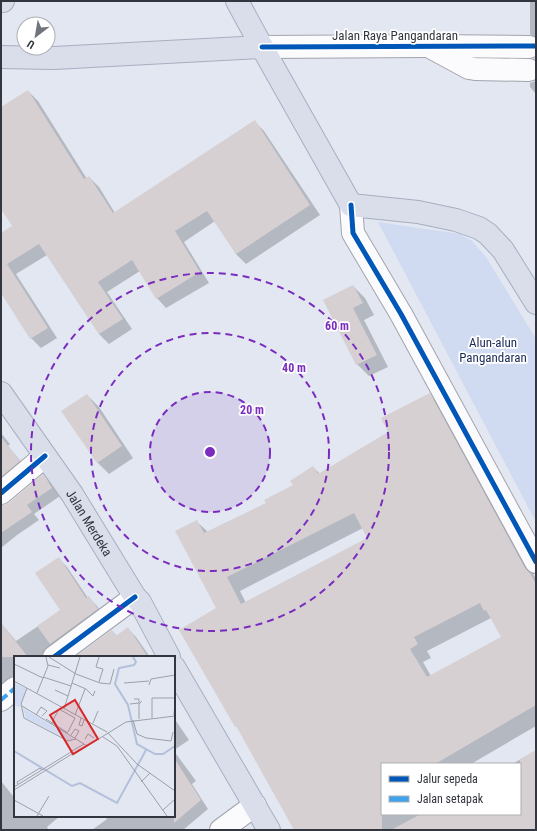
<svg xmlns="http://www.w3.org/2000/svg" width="537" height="831" font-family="'Roboto Condensed',sans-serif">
<rect width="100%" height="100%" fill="#e2e7f1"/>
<!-- green -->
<path fill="#d0daf1" d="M378,222L460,234L472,241L486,257L536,339V522Z"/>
<!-- shadow -->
<g fill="#0003" fill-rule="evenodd">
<path d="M530,1H536V40L530,34Z"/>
<path d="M536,81V94L530,87V83Z"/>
<path d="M28,91L38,101L87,179L89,177L99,187L115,213L254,121L264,131L320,215L246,264L236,254L215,221L184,242L209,283L166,308L157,298L140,271L107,292L132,329L109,344L99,334L47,255L16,274L57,338L41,348L31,338L1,292V234L13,226L1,207V108Z"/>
<path d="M353,286L365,298L374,315L364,320L388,367L369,376L357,364L325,300Z"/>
<path d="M87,395L99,407L133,458L109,474L97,462Z"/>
<path d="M430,395L443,408L536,579V726L471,764H382V814H520V764H512L536,751V830H295L239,729L236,726L180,631L217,609L196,521L208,532L267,503L294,485L313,467L320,474L390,432ZM363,528L368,538L246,603L240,591ZM491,618L502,637L431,676L423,662L431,658L427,651Z"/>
<path d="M1,433L10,444L8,446L27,469L1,491Z"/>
<path d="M43,476L51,484L60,496L34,514L39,520L17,535L1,548V506L9,504Z"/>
<path d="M59,559L67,567L88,598H89L97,606L105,618L53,657H15V687L1,699V623L16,641L62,610Z"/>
<path d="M128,629L136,637L150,657H77L112,631L117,636Z"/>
<path d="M174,718L189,740L174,750Z"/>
<path d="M174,751L196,781L192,784L208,809L183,830H92L107,819L105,816H174Z"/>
<path d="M1,781L13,796L15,794V816H60L47,827L48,829L46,830H1Z"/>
</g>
<!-- building -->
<g fill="#d6d0d3" fill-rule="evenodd">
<path d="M28,90L84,179L89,176L113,213L255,120L310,205L236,254L207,211L175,231L200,272L156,299L132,260L98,282L123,319L99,334L39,244L7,264L48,328L30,339L1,293V233L12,226L1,209V107Z"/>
<path d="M353,285L363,303L353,308L377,355L356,365L323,300Z"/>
<path d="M430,393L525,568L530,573L536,584V705L435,764H382V830H294L236,726L235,727L179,630L216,608L175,531L197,520L204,533L266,503L264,500L293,485L290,481L313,466L318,474L388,432L381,418ZM354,513L367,538L241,604L227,577ZM480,603L484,611L486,610L501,637L427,677L410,649L418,644L414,637Z"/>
<path d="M87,394L122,446L97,463L61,411Z"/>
<path d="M1,437L20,461L1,477Z"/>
<path d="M43,474L52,488L27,505L32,512L1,533V505H4L9,503Z"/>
<path d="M59,557L86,598L89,596L98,609L50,644L37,626L60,610L35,573Z"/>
<path d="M1,623L28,657H1Z"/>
<path d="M128,627L148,657H75L112,630L116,636Z"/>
<path d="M536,750V830H391L421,814H520V759Z"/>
<path d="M174,758L201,800L174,823Z"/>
</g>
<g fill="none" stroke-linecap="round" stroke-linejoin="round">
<!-- minor casing -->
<g stroke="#a1a4ac" stroke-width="24">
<g id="minor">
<path d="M262,47L428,46L529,47"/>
<path d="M432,48L469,68L475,69L529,70"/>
<path d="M351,205L353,233L401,314L536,562"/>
<path d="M1,493L45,456"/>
<path d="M54,657L135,597"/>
<path d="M1,700L15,688"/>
<path d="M221,830L255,805"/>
</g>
</g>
<!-- highway casing -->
<g stroke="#a7aec0" stroke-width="24">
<g id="highway">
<path d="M1,1H3"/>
<path d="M237,1L262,47L351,205L418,212L456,220L479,228L488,234L503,250L536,303"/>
<path d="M1,57L54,58L262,47"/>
<path id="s1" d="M1,393L72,494L135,597L140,602L169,657"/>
<path d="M174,667L269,830"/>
</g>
</g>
<!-- minor -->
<use href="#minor" stroke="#fbfbfd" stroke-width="22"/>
<!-- highway -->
<use href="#highway" stroke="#d9deea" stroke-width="22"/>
<!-- quiet -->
<path stroke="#3ea3ec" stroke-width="4" stroke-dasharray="8 4" stroke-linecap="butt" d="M1,700L15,688"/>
<!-- cycleway casing -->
<g stroke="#fff" stroke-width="8">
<g id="cycleway">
<path d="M262,47L536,46"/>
<path d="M351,205L353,233L401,314L536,562"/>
<path d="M1,493L45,456"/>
<path d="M54,657L135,597"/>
</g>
</g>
<!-- cycleway -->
<use href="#cycleway" stroke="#0057b8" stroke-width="5"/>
</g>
<!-- distance rings -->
<circle cx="210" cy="452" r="60" fill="#7b2cbf" fill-opacity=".12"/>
<g fill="none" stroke="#7b2cbf" stroke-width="2" stroke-dasharray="7 5">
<circle cx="210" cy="452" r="60"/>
<circle cx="210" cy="452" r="119"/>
<circle cx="210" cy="452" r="179"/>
</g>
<g text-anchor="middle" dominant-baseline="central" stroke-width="3.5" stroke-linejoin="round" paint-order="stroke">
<!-- street labels -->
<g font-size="13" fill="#33363e" stroke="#fff">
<text x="395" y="35">Jalan Raya Pangandaran</text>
<text stroke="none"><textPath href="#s1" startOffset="157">Jalan Merdeka</textPath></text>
</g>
<!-- park labels -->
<g font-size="13" fill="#192955" stroke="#fff">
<text x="493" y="342">Alun-alun<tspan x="493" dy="15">Pangandaran</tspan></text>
</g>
</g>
<!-- overview -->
<g transform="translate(14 656)">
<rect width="161" height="161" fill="#e2e7f1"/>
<path d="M1,27L13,33L5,51L0,49ZM9,52L60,83L56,85L12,62Z" fill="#d0daf1"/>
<path fill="none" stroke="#b4c0db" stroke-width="2" d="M119,1L122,6L120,9L105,12L101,28L114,49L123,88L141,98H149L161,90M0,95L58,130L66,127L103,147L132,94"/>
<path fill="none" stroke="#9ca0a9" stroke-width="1" d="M35,1L62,18L86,27L96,28L100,13M85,1L82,11L89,13L85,26M0,8L29,22M34,9L46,12M29,21L57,30M0,25L93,76M58,27L72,33L79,40L81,35M110,27L135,25M135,29L137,23L161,19M13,32L7,48L10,62L54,85L62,83L73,90L112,66L161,60M41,34L54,40M23,37L34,10L32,1M116,48L125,47V43H120M8,50L62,83M50,53L66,1M22,59L27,51L33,55L28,60M61,59L71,33M160,59L161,46M67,62L65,69L68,70L70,64M138,62V42H161M32,63L54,77M125,63V48L128,45M119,64L123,78L132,82L157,85L159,76M79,67L84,55M37,68L45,53L61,62L54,76M94,77L123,108L161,135M57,79L61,73L65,75L61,82M89,81L103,90L153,160M71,83L74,78L80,82M58,95L70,88M60,98L73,90M127,126L136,117M4,128L3,126L26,112L28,114M0,131L57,96M0,134L58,98M0,144L29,160M149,154L161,143M23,160L35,140"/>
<path fill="#d62828" fill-opacity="0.15" stroke="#d62828" stroke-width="2" d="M61,44L84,83L59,98L36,59Z"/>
<rect width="161" height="161" fill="none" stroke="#33363e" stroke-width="2"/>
</g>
<circle cx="210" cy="452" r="6" fill="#7b2cbf" stroke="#fff" stroke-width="2"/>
<g font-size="12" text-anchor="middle" font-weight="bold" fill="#7b2cbf" stroke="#fff" stroke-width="3.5" stroke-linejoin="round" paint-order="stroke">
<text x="337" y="330">60 m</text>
<text x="294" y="372">40 m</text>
<text x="252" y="414">20 m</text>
</g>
<!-- border -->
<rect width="537" height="831" fill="none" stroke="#33363e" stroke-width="4"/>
<!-- legend -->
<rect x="381" y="763" width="140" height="52" fill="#ffffff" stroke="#adafb2"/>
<rect x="389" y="776" width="20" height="6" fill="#0057b8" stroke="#adafb2"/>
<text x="417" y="783" font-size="12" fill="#33363e">Jalur sepeda</text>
<rect x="389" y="796" width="20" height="6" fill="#3ea3ec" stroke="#adafb2"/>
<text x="417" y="803" font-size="12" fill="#33363e">Jalan setapak</text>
<!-- north arrow -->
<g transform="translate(36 36) rotate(211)"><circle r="19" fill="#ffffff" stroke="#adafb2"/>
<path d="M0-3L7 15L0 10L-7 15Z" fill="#70747d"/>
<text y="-6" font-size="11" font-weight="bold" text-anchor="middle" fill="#33363e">U</text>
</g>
</svg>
